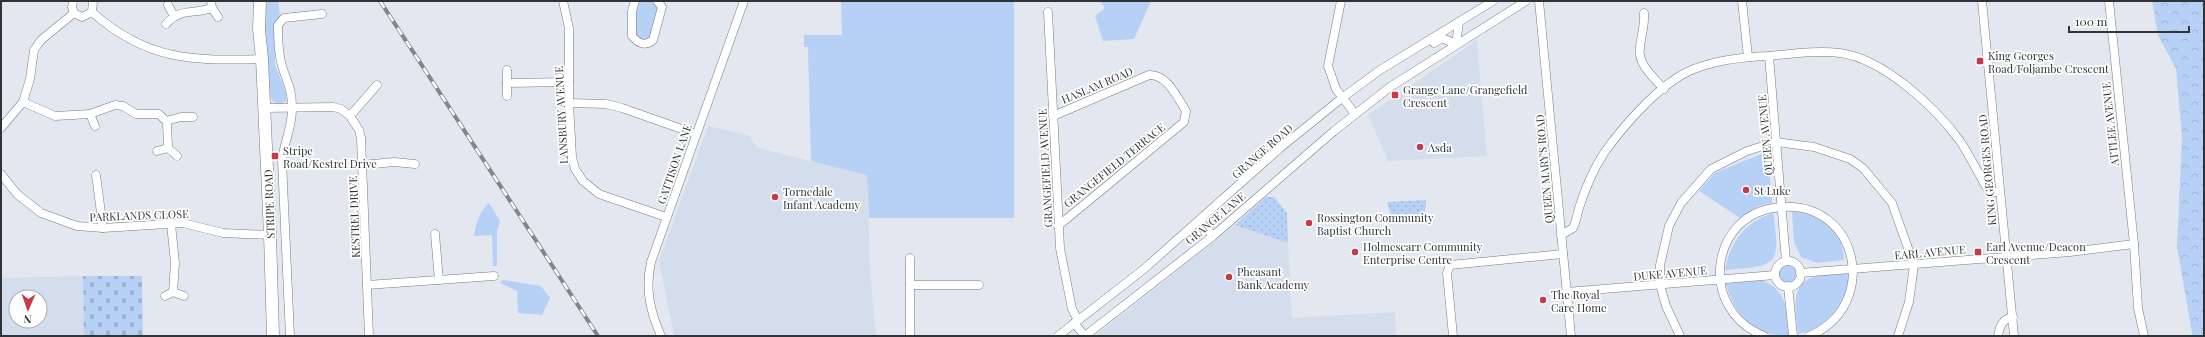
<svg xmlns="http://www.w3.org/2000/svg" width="2205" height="337" font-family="'Playfair Display',serif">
<defs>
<pattern id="forest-crowns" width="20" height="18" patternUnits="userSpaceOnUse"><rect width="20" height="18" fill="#b7d0f5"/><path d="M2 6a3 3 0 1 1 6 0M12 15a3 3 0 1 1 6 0" fill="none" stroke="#9eb3d3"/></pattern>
<pattern id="cemetery-stones" width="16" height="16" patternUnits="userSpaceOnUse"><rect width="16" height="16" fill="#b7d0f5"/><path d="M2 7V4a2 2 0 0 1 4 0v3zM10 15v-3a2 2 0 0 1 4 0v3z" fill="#9eb3d3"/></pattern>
<pattern id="park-dots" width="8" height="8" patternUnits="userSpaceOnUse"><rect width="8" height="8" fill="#b7d0f5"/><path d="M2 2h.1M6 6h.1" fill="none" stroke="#9eb3d3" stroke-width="1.8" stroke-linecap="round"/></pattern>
</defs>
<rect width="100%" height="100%" fill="#e3e8f0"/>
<!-- built -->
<g fill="#d4ddeb" fill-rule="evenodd">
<path d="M1477,40L1487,156L1388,161L1368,115Z"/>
<path d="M708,126L748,135L758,148L867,175L870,267L874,320L877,336H674L659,261Z"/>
<path d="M1235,225L1288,243L1292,318L1395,312L1396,336H1095Z"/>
<path d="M83,276L84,336H1V278ZM16,297H40V321H16Z"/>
</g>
<!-- grass -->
<g fill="#b7d0f5">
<path d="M265,1H278L280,16L274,24L275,65L286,93V101L281,104L273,102C264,83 263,24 265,1Z"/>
<path d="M635,1L660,2L653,40L646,44L631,31Z"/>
<path d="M841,1H1014V218H869L867,175L811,161L808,47H804V35H842Z"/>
<path d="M1100,1H1151L1134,39L1103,41L1095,16L1105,8Z"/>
<path d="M1768,151L1772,203L1759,206L1740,218L1699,191L1715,173Z"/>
<path d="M489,203L500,221L497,232V266H493L492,235L474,236C476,223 479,212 489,203Z"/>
<path d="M1792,212C1817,209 1845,236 1844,260L1817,263L1801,257L1794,242Z"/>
<path d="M1773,213C1781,266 1777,266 1725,270C1730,242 1745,222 1773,213Z"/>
<circle cx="1788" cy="274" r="9"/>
<path d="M1849,274C1847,304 1828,328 1798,334C1796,307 1787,278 1825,275C1833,275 1842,273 1849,274Z"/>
<path d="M503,280L541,286L550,298L542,315L518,313L517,291L500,283Z"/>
<path d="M1760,280C1788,288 1787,312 1789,336C1754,336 1735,316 1726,284Z"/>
</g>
<!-- forest -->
<path fill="url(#forest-crowns)" d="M2152,1H2204V336H2193L2192,333L2177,247L2182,137L2176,69L2158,35Z"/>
<!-- cemetery -->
<path fill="url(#cemetery-stones)" d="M83,276H142L143,336H84Z"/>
<!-- park -->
<g fill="url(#park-dots)">
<path d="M1266,197H1274L1287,213L1288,243L1235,225Z"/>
<path d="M1426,200C1427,224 1410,228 1391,216L1387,202Z"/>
</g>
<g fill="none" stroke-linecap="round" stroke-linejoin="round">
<!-- street casing -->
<g stroke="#777b82" stroke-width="9">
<g id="street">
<path d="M73,1L72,7L74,13L82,17L92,12L93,1"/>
<path d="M211,1L212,8L218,17"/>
<path d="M563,1L569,28V103L572,157L575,169L583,181L599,194L666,217"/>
<path d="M635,1L632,11V36C638,43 645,47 653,40L662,7L657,1"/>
<path d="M1341,1L1328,66L1336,89L1355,114"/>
<path d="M1539,1L1571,336"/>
<path d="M1742,1L1748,57"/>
<path d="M1982,1L2014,336"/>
<path d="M2109,1L2134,244L2138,308L2144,336"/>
<path d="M168,5L174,16"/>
<path d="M92,12C147,61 193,61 262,59"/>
<path d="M1048,12L1060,248L1072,309L1078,320"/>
<path d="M1644,13C1645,26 1641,35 1640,47C1637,64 1653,77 1664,89"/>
<path d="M166,24C182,7 192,15 212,8"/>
<path d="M1434,43L1442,38L1456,44L1459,22"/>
<path d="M1769,56L1786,261"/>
<path d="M507,70V96"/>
<path d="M507,83L569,82"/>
<path d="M23,102L55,116L90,114L115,105L123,106L136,114H159L167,122L168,148"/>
<path d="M569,103L606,104L622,108L696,134"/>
<path d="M264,108L333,107L341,109L350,116L359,130L361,138L369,336"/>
<path d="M90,114L95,126"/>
<path d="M350,116L377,85"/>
<path d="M1053,116L1149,75C1167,74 1177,97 1186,111L1184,122L1058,226"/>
<path d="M166,121L181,117H193"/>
<path d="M1,128L23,102L30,79L34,50L41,40L74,13"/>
<path d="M157,151L168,148L177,156"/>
<path d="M363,165L394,162L415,164"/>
<path d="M1,174L17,194L41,213L77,226L103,228L183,223L223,233L270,235"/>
<path d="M96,175L103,228"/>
<path d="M1200,220L1213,236"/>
<path d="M171,224L175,263L173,292"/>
<path d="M435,234L439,280"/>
<path d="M1561,235L1573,228C1576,222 1577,215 1579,208C1585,189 1593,170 1604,153C1624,125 1662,81 1694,69C1717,60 1743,57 1768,56C1791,54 1817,50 1840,53C1884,59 1935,107 1960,141C1970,156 1978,173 1987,188L1993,192H2000"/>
<circle cx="1788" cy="274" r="13"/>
<path d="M1800,273L2070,252L2134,244"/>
<path d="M367,285L494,276"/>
<path d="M910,285H979"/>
<path d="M1788,286L1793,336"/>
<path d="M1566,292L1775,275"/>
<path d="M165,296L173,292L184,296"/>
<path d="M1074,323L1085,336"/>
<path d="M290,336L282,161C284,141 293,126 292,106C292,87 285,79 281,62C278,50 278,37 278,25L284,18L322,14"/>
<path d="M661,336C650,311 645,289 651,262L744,1"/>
<path d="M910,336V258"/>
<path d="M1058,336L1144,269L1280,148L1342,98L1380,70L1493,1"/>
<path d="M1085,336L1213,236L1334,131L1390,87L1526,1"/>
<path d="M1453,336L1447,273L1450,265L1563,254"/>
<path d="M1680,336L1666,306L1660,285V265L1669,226L1681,203L1711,169L1747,151L1776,142L1814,147L1850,159L1863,168L1892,203L1914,265L1909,302L1898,336"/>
<path d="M1764,336C1697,310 1709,211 1782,207C1860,202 1880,307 1809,336"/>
<path d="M1998,336C2000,326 2002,319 2013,317"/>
</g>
</g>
<!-- secondary casing -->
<g stroke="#777b82" stroke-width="13">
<path id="secondary" d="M260,1L259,29L262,59L270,235L273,336"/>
</g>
<!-- street -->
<use href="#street" stroke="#fff" stroke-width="8"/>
<!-- secondary -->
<use href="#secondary" stroke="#fff" stroke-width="12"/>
<!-- rail casing -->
<g stroke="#82868b" stroke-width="4">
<path id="rail" d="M380,1L598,336"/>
</g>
<!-- rail -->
<use href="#rail" stroke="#fff" stroke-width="2.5" stroke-dasharray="8" stroke-linecap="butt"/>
</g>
<!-- markers -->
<g fill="#c83846" stroke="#fff" stroke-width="1.5">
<rect x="1976" y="57" width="8" height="8" rx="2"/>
<rect x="1391" y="91" width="8" height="8" rx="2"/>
<circle cx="1420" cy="147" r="4"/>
<rect x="271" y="152" width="8" height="8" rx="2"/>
<circle cx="1746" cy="190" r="4"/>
<circle cx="775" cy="197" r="4"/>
<circle cx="1309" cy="223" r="4"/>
<circle cx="1355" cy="252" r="4"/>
<rect x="1974" y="248" width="8" height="8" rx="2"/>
<circle cx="1229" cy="277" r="4"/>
<circle cx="1543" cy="300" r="4"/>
</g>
<g text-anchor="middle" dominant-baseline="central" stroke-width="3.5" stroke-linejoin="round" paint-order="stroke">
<!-- poi labels -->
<g font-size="11" fill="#313336" stroke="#fff" text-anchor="start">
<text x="1988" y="55">King Georges<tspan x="1988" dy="13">Road/Foljambe Crescent</tspan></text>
<text x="1403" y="89">Grange Lane/Grangefield<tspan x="1403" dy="13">Crescent</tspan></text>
<text x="1428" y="147">Asda</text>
<text x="283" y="150">Stripe<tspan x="283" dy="13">Road/Kestrel Drive</tspan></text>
<text x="1754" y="190">St Luke</text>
<text x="783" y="191">Tornedale<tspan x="783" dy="13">Infant Academy</tspan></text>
<text x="1317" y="217">Rossington Community<tspan x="1317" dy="13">Baptist Church</tspan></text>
<text x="1363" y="246">Holmescarr Community<tspan x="1363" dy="13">Enterprise Centre</tspan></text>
<text x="1986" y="246">Earl Avenue/Deacon<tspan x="1986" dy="13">Crescent</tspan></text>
<text x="1237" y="271">Pheasant<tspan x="1237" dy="13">Bank Academy</tspan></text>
<text x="1551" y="294">The Royal<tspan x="1551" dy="13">Care Home</tspan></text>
</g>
<!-- street labels -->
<g font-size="11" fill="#313336" stroke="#fff">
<text transform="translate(1097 85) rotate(-23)">HASLAM ROAD</text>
<text transform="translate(561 115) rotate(-93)">LANSBURY AVENUE</text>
<text transform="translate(2110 124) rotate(-96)">ATTLEE AVENUE</text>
<text transform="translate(1765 135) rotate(-95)">QUEEN AVENUE</text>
<text transform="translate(1262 151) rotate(-41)">GRANGE ROAD</text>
<text transform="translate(674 164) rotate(-71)">GATTISON LANE</text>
<text transform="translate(1114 165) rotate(-39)">GRANGEFIELD TERRACE</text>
<text transform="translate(1045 168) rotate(-93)">GRANGEFIELD AVENUE</text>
<text transform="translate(1544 169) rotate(-95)">QUEEN MARY'S ROAD</text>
<text transform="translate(1987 170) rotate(-95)">KING GEORGES ROAD</text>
<text transform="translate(269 204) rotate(-92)">STRIPE ROAD</text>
<text transform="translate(139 215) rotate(-2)">PARKLANDS CLOSE</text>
<text transform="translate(354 217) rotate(-92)">KESTREL DRIVE</text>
<text transform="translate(1215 218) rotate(-40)">GRANGE LANE</text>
<text transform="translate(1930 252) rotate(-5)">EARL AVENUE</text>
<text transform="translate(1670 273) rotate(-5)">DUKE AVENUE</text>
</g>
</g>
<!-- border -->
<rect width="2205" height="337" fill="none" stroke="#313336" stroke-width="4"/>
<!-- north arrow -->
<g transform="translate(28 309) rotate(182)"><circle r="19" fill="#ffffff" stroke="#adadaf"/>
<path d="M0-3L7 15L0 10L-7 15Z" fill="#c83846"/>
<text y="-6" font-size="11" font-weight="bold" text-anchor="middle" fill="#313336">N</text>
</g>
<!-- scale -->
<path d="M2069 26v6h120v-6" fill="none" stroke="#313336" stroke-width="2"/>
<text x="2075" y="26" font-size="12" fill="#313336" stroke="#ffffff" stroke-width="3" paint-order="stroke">100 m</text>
</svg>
